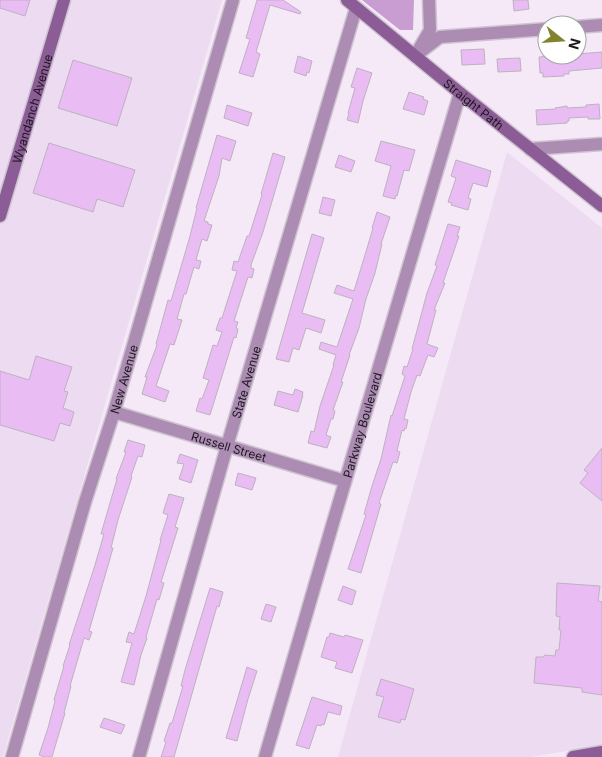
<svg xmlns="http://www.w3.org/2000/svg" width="602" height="757" font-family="Inter,sans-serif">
<rect width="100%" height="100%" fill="#f5e9f7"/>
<!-- built -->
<g fill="#eddcf1">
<path d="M0,0H222L3,757H0Z"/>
<path d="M507,152L602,228V745L531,757H338Z"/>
</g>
<!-- forest -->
<path fill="#c99cd2" d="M362,0H414L413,30H400Z"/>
<!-- building -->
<g fill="#eabcf4" stroke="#bdb2bf">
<path d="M0,0H30L25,16L0,8Z"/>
<path d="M257,0H283L301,12L300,14L270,5L256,52L260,54L253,77L239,73L250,39L246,38Z"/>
<path d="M513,0H528L529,9L514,11Z"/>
<path d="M484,49L485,64L462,65L461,50Z"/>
<path d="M602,52V68L569,71V74H564V76L543,77V73H540L539,57Z"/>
<path d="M298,56L312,61L309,73L307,72L306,76L294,72Z"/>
<path d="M520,58L521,71L498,72L497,59Z"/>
<path d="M73,60L132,78L117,126L58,108Z"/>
<path d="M357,68L372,73L363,101L358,123L347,120L349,113H348L355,88L351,87Z"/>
<path d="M409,92L424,97L423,99L428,101L424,115L403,109Z"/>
<path d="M599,104L600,119H588V117L569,118V121H567V123L537,125L536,110L556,109L555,108L567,106V108L586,107V105Z"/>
<path d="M227,105L252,113L248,126L224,118Z"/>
<path d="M217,135L236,141L230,161L222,158L219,176L204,221L208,222V224L212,225L207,241L202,239L196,260L201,261L199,269L194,267L186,294H184L177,319L182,320L174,345L170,344L156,386L169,391L165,402L142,394L147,377H145L157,345L156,344L168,300L171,301L190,236L197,208H196Z"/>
<path d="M381,141L415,150L409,171L404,170L397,196L396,195L395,199L383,196L391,166L375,161Z"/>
<path d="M49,143L135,170L123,207L97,199L93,212L33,193Z"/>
<path d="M273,153L285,157L263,232L251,265V268L254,269L252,278L248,277L234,321L238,322L236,328L238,329L236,338L234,337L210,415L196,411L200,398L202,399L209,380L203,378L213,345L217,346L222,332L216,330L220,318H222L237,271L232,270L234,261L238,262L247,236H249L262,195L261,194Z"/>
<path d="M339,155L355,161L351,172L335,167Z"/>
<path d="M456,160L491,171L487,187L473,183L468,198L471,199L468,210L451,205L452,203L448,202L456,178L451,176Z"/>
<path d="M323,197L335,200L331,216L319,213Z"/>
<path d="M377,212L390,217L381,244H382L375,273L366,299L359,328L349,355H350L341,382H343L333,410L335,411L333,419H331L326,435L331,437L327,448L308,443L311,431L314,432L320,406L334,365H333L336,355L319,349L321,342L337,347L353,299L334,293L337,285L354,291L365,255L373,228H372Z"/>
<path d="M448,224L460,227L457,236H459L443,283H445L434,310H436L427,344L438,348L434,357L428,355L420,376L417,375L411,392L404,419L408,420L406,429L405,428L404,431L402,430L397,451L400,452L397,463L393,462L379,503L381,504L361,573L348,569L366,515L364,514L372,486L381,459L391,415L392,416L405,376L402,374L404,366L407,367L413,349H412L427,293L437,266L435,265Z"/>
<path d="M312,234L324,238L302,313L325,320L321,333L306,328L299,350L293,348L289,362L276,359Z"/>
<path d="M36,356L72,367L64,391L68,392L63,408L74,412L70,426L60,423L54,441L0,425V371L29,380Z"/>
<path d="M295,389L303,392L302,395H303L298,412L274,405L278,391L293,395Z"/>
<path d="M128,440L145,445L142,457L138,456L131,476L132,477L118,520L111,548H113L109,562L89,631L92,632L89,640L84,638L70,686H71L64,713H65L52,757H44L39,755L48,728L55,701L54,700L64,666H63L70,645H69L95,565L104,534H101L117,479H116L126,452H124Z"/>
<path d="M602,448V501L580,483L588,473L584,470Z"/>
<path d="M180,454L198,460L191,483L179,479L184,464L177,463Z"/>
<path d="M238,473L256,478L252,490L235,485Z"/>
<path d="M169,494L184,498L175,527L178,528L161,582L164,583L159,600L157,599L146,637L147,638L141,655L134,685L121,682L132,643L126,642L129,632L134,634L146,596L161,540H160L168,515L163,513Z"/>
<path d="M557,583L600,586L598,601L602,602V695L582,692V688L534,683L536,657H543L545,655L555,656L556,650H559L561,630H559L560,617L556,616Z"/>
<path d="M343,586L356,591L352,605L338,600Z"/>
<path d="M210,588L223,592L219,607L217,606L174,757H161L166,742L164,741L170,723H172L183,686H181L185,670Z"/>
<path d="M266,604L276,607L271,622L261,619Z"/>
<path d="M330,633L344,637L345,635L363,640L352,673L335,668L337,662L321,657L327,637H329Z"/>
<path d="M247,667L257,671L248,699L237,741L226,738Z"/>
<path d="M381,679L414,689L405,720L401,719L400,723L378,717L384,697L376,695Z"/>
<path d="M312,697L342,706L340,715L328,712L324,725L322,724L321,726L317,725L309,749L296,745Z"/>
<path d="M104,718L125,725L121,734L100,727Z"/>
</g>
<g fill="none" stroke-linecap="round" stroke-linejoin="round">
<!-- street casing -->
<g stroke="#cec3d0" stroke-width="15">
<g id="street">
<path d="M577,27L602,25"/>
<path d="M419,49L430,30L429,0"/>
<path d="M415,56L440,37L547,29"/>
<path d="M530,149L602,144"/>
<path id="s1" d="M114,412L345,481"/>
<path id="s2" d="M12,757L85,502L114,412L233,0"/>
<path id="s3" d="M139,757L227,446L356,8"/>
<path id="s4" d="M265,757L332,526L460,93"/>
</g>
</g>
<!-- secondary casing -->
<g stroke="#cec3d0" stroke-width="15">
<g id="secondary">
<path id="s5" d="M347,0L460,93L602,206"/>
<path id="s6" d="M0,216L64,0"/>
<path d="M573,757L602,752"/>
</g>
</g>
<!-- street -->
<use href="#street" stroke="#ac8cb3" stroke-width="12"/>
<!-- secondary -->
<use href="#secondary" stroke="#8b5c96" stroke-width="12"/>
</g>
<g text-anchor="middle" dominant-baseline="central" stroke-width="4" stroke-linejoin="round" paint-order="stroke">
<!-- street labels -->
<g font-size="12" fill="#1c181d" stroke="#fff">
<text stroke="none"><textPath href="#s5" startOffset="164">Straight Path</textPath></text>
<text stroke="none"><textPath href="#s6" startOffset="112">Wyandanch Avenue</textPath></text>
<text stroke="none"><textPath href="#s2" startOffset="394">New Avenue</textPath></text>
<text stroke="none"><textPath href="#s3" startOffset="390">State Avenue</textPath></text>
<text stroke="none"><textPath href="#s4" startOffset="346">Parkway Boulevard</textPath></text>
<text stroke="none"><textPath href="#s1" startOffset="120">Russell Street</textPath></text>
</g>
</g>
<!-- north arrow -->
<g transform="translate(562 40) rotate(107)"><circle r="24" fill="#ffffff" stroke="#a4a3a5"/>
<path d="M0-4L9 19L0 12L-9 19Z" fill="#82832d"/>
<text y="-8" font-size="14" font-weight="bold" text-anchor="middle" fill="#1c181d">N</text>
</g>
</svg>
